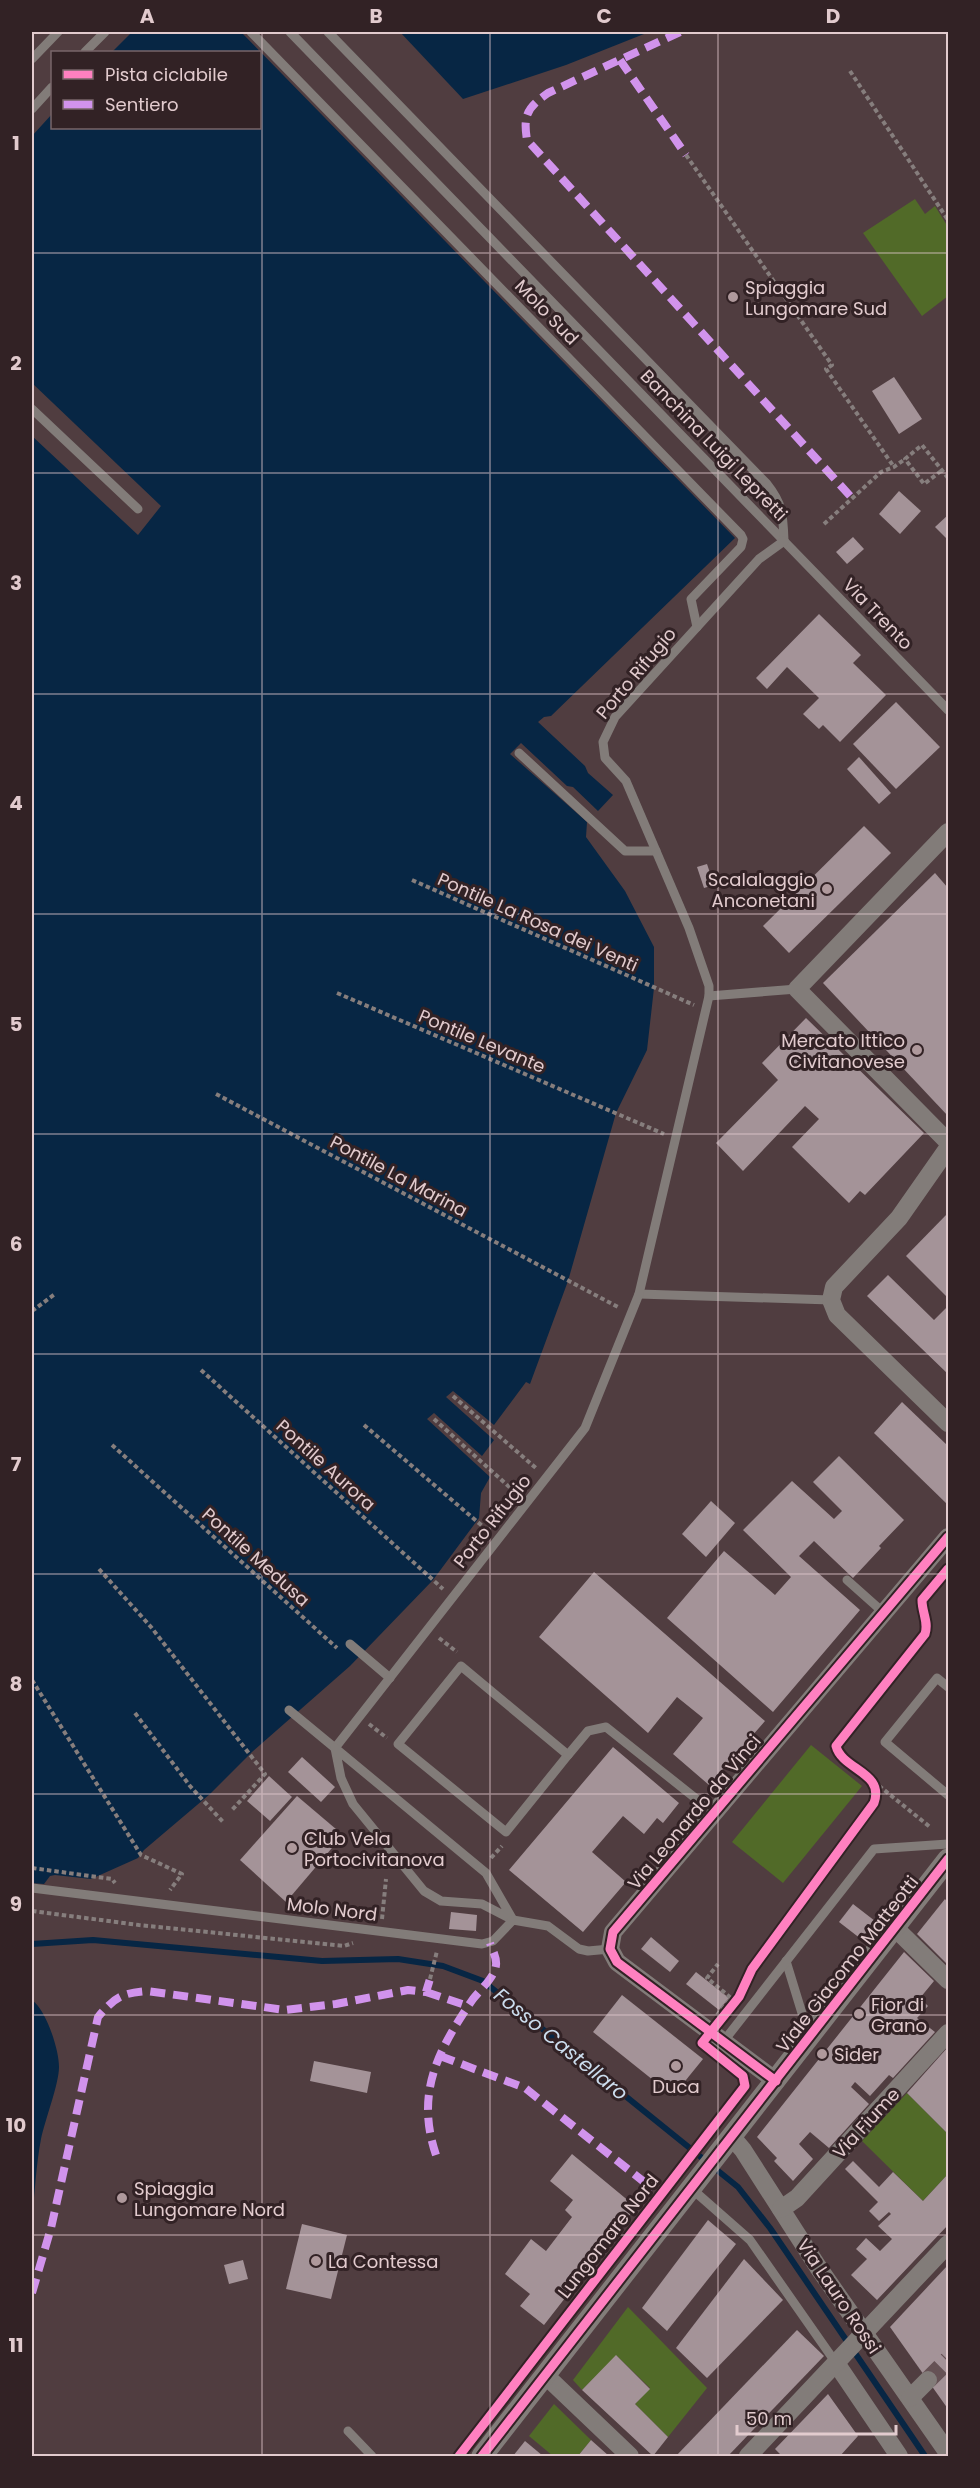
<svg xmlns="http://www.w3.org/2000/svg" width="980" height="2488" font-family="Poppins,sans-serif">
<rect width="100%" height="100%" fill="#503d40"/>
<!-- green -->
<g fill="#516a28">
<path d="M915,199L925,214L935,206L948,227V296L922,316L863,233Z"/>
<path d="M811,1745L862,1786L783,1883L732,1842Z"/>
<path d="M907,2093L948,2134V2174L923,2201L862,2141Z"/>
<path d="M628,2307L707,2388L668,2437L635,2404L650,2388L617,2356L582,2390L573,2380Z"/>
<path d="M554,2404L591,2440L578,2456H553L529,2436Z"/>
</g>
<!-- water -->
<g fill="#072644">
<path d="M132,32H241L735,538L551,716L544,717L538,722L585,766L588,773L613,795L598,811L573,787L567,786L521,743L510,754L587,822L586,837L625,891L654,947V988L647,1050L616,1113L568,1281L530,1384L526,1382L494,1425L453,1391L446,1397L494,1440L482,1456L434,1413L427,1419L490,1477L481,1493L479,1518L433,1580L350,1666L252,1752L210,1794L144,1850L138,1858L91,1879L55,1875L50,1876L44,1884L32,1883V436L138,535L161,506L32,383V136L52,114V128H260V52H112Z"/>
<path d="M400,32H649L566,65L463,99Z"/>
<path d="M32,2000C46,2010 59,2049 59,2067C59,2084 45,2120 41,2139C36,2165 35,2192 32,2218Z"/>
</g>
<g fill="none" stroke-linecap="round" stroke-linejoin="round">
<!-- stream -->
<path stroke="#072644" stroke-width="6" d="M32,1944L93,1940L322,1961L398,1959L443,1966L483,1981L738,2187L770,2228L925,2456"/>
</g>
<!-- building -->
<g fill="#a49398">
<path d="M894,377L922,419L899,434L872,391Z"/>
<path d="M899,491L921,511L900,534L879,514Z"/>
<path d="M948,515V540L935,527Z"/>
<path d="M853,537L864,549L847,564L836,552Z"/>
<path d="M819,614L861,655L853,663L886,695L840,742L823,725L819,729L803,714L819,698L787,667L767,689L756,678Z"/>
<path d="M896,702L940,747L896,789L853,744Z"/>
<path d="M859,757L891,793L879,804L847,769Z"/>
<path d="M864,826L891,853L789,953L763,926Z"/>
<path d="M707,864L714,885L704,888L697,867Z"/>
<path d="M935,873L948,888V1116L823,983Z"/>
<path d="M806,1018L924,1133L865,1195L860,1191L849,1203L792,1147L819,1119L805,1106L743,1171L716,1143L778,1080L762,1063Z"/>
<path d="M948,1213V1298L906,1256Z"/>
<path d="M888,1275L934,1320L948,1306V1374L867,1296Z"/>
<path d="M902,1402L948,1446V1505L874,1433Z"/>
<path d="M839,1456L904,1520L879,1546L881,1548L853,1578L814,1541L799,1556L860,1610L773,1712L667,1618L724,1551L775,1595L791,1577L743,1530L792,1481L834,1519L842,1511L813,1482Z"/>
<path d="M711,1501L735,1523L706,1557L682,1534Z"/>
<path d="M594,1572L765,1721L709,1785L673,1754L703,1718L677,1697L648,1733L539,1637Z"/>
<path d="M613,1747L679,1803L663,1823L657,1818L644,1834L623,1816L592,1852L626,1882L583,1932L509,1870Z"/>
<path d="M302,1757L335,1787L321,1802L288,1772Z"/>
<path d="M269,1776L292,1797L270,1821L247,1801Z"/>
<path d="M297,1796L343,1835L286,1902L240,1860Z"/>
<path d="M945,1899L948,1903V1965L917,1934Z"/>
<path d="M853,1904L875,1921L861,1939L839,1922Z"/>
<path d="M451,1912L477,1915L476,1931L449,1929Z"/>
<path d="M651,1937L679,1961L670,1972L641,1949Z"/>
<path d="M904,1952L934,1981L920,1998L928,2006L917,2018L935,2032L893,2078L889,2075L870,2096L855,2082L851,2087L869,2104L829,2148L810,2132L799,2144L813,2159L793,2181L774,2161L777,2158L757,2137Z"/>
<path d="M696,1972L729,1998L719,2010L686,1984Z"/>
<path d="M622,1995L703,2059L673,2096L593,2032Z"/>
<path d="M948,2047V2134L907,2093Z"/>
<path d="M314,2061L371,2072L367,2093L310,2081Z"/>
<path d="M572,2154L636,2207L544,2325L520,2306L530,2294L505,2274L531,2239L546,2251L572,2217L565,2210L573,2200L550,2181Z"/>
<path d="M853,2161L879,2187L893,2172L923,2201L948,2174V2225L877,2300L851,2275L867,2259L856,2249L866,2238L880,2251L892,2239L878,2226L891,2214L889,2212L879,2221L869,2211L878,2202L845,2169Z"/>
<path d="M708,2220L736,2244L667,2331L642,2308Z"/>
<path d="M302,2224L347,2235L331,2299L286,2289Z"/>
<path d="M744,2259L783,2300L707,2378L676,2348Z"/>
<path d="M243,2260L248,2279L229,2284L224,2265Z"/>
<path d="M948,2265V2409L890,2327Z"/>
<path d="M797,2330L824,2356L728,2456H676Z"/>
<path d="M616,2355L650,2389L635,2404L668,2437L653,2456L582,2390Z"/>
<path d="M828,2394L858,2436L840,2456L826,2455L825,2456H782L775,2449Z"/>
<path d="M591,2440L609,2456H578Z"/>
<path d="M525,2441L543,2456H513Z"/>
</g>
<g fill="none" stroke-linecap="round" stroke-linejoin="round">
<!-- minor-tunnel -->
<path stroke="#665255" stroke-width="18" stroke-dasharray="18 9" stroke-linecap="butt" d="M928,2380L948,2360"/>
<!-- path -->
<g stroke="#867e7d" stroke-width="4" stroke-dasharray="4.5 3" stroke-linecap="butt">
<path d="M850,71L948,220"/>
<path d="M686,155L832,365L826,369L894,467"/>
<path d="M941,471L924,484L905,459L922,445L948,478"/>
<path d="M824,524L881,472L894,467L905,459"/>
<path d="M412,880L694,1005"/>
<path d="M337,993L664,1134"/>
<path d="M216,1094L618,1307"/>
<path d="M32,1311L55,1294"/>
<path d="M201,1370L443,1589"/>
<path d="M453,1396L537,1469"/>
<path d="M434,1419L517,1494"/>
<path d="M364,1425L487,1530"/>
<path d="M112,1445L337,1648"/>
<path d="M99,1569L151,1627L265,1774L232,1810"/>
<path d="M439,1638L457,1652"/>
<path d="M32,1680L141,1855L182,1874L170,1890"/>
<path d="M135,1713L190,1786L223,1822"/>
<path d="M369,1724L387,1738"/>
<path d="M873,1781L930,1827"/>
<path d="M491,1858L502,1846"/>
<path d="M32,1868L112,1879L115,1883"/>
<path d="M32,1911L139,1925L344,1946L353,1943"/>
<path d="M382,1919L386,1879"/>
<path d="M430,1979L437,1951"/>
<path d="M717,2015L731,1998L707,1978L718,1964"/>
</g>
<!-- service -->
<g stroke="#827c79" stroke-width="9">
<path d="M251,32L741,535L743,539L741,547L691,599L697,627"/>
<path d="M290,32L948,710"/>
<path d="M328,32L767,484C783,504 783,515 784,541"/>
<path d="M85,52L105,32"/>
<path d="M32,59L58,32"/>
<path d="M32,109L52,87"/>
<path d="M32,409L138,509"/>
<path d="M519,753L625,851H656"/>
<path d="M709,996L797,989"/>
<path d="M639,1294L831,1300"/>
<path d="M847,1580L884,1613"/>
<path d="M350,1644L390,1678"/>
<path d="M461,1666L568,1755L506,1832L398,1744Z"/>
<path d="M948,1687L937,1678L885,1742L948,1795"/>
<path d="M289,1710L335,1748L585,1428L639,1294L709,996V986L689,928L626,781L605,758L603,742L615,717L759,559L784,541"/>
<path d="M335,1748L486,1873L513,1920L482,1904L441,1901L424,1891L353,1804L341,1778Z"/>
<path d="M568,1755L588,1731L606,1727L714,1813"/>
<path d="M32,1888L482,1944L493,1941L513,1920L548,1926L579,1949L588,1951L610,1949"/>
<path d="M786,1961L809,2036"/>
<path d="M723,2042L874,1849L948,1844"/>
<path d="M692,2189L750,2240L836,2363"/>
<path d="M348,2431L372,2456"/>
</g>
<!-- minor -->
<g stroke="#827c79" stroke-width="18">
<path d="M948,832L797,989L948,1142"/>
<path d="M948,1148L899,1218L834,1287L831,1300L837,1315L948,1423"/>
<path d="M895,1928L948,1980"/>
<path d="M776,2081L617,1962L610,1949L613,1932L948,1537"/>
<path d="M732,2137L743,2150L818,2267L948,2453"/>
<path d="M781,2209L797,2198L948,2033"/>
<path d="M836,2363L899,2456"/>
<path d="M545,2375L630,2456"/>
<path d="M910,2398L928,2380"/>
<path d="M748,2456L948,2244"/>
</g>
<!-- tertiary -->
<path stroke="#827c79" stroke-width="21" d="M482,2456L948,1859"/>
<!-- quiet -->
<g stroke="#d193ec" stroke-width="8" stroke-dasharray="15 8" stroke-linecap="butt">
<path d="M680,32L548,93C527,108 523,115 527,140L852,498"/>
<path d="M620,60L686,155"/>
<path d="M426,1992L468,2006"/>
<path d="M440,2056L525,2088L653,2189"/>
<path d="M436,2155C415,2093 438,2050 473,1999C480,1990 495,1977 496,1965C497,1958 492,1949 490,1943"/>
<path d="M32,2293L51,2228L98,2017C115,1997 122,1993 147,1991L285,2010L336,2004L408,1990L426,1992L430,1979"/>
</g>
<!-- cycleway casing -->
<g stroke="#322225" stroke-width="13">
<g id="cycleway">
<path d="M776,2081L617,1962L610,1949L613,1932L948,1537"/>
<path d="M459,2456L745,2086L743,2076L702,2043L739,1997L752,1969L874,1803C885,1772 842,1770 836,1746L925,1634C929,1622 922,1613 922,1600L948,1569"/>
<path d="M482,2456L948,1859"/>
</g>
</g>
<!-- cycleway -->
<use href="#cycleway" stroke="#ff80c0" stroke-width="9"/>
</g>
<!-- grid -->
<path fill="none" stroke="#e2cbce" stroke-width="1.5" stroke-opacity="0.55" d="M262,32V2456M490,32V2456M718,32V2456M32,253H948M32,473H948M32,694H948M32,914H948M32,1134H948M32,1354H948M32,1574H948M32,1794H948M32,2015H948M32,2235H948"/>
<!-- markers -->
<g fill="#af999c" stroke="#322225" stroke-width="2">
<circle cx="733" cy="297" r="6"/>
<circle cx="827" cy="889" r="6"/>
<circle cx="917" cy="1050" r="6"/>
<circle cx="292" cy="1848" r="6"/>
<circle cx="859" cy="2014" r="6"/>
<circle cx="822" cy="2054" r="6"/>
<circle cx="676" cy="2066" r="6"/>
<circle cx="122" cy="2198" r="6"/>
<circle cx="316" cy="2261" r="6"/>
</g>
<g text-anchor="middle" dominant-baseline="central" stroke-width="6" stroke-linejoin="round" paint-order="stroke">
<!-- poi labels -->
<g font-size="18" fill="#e2cbce" stroke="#322225" text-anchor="start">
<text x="745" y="287">Spiaggia<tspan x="745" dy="21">Lungomare Sud</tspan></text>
<text x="815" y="879" text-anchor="end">Scalalaggio<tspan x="815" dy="21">Anconetani</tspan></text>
<text x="905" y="1040" text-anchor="end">Mercato Ittico<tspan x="905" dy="21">Civitanovese</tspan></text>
<text x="304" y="1838">Club Vela<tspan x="304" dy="21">Portocivitanova</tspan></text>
<text x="871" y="2004">Fior di<tspan x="871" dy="21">Grano</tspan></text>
<text x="834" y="2054">Sider</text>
<text x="676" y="2086" text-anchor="middle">Duca</text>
<text x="134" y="2188">Spiaggia<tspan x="134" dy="21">Lungomare Nord</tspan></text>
<text x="328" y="2261">La Contessa</text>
</g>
<!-- street labels -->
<g font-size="18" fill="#e2cbce" stroke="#322225">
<text transform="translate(547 312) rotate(46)">Molo Sud</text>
<text transform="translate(714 445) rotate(46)">Banchina Luigi Lepretti</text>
<text transform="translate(878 614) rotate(46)">Via Trento</text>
<text transform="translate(636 673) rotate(-50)">Porto Rifugio</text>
<text transform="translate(538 922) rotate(24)">Pontile La Rosa dei Venti</text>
<text transform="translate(482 1041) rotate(23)">Pontile Levante</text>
<text transform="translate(399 1176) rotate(28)">Pontile La Marina</text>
<text transform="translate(326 1465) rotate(42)">Pontile Aurora</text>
<text transform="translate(492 1521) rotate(-52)">Porto Rifugio</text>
<text transform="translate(256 1557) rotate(42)">Pontile Medusa</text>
<text transform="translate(694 1812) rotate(-50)">Via Leonardo da Vinci</text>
<text transform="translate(332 1909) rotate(7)">Molo Nord</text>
<text transform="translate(847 1964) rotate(-52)">Viale Giacomo Matteotti</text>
<text transform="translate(866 2123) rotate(-47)">Via Fiume</text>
<text transform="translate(608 2236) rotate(-52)">Lungomare Nord</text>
<text transform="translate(839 2296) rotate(56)">Via Lauro Rossi</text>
</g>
<!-- water labels -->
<g font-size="20" font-style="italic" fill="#cbdced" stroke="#322225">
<text transform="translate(561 2044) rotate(39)">Fosso Castellaro</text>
</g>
</g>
<!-- border -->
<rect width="980" height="2488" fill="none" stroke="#322225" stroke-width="66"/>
<!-- legend -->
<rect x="51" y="51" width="210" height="78" fill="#322225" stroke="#786669" stroke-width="1.5"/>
<rect x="63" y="70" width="30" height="9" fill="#ff80c0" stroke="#786669" stroke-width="1.5"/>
<text x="105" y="81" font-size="18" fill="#e2cbce">Pista ciclabile</text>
<rect x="63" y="100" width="30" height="9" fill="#d193ec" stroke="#786669" stroke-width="1.5"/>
<text x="105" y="111" font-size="18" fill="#e2cbce">Sentiero</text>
<!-- scale -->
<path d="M737 2425v9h159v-9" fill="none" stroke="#e2cbce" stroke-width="3"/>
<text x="746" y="2425" font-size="18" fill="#e2cbce" stroke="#322225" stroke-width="4.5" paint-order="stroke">50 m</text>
<rect x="33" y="33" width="914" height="2422" fill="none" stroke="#e2cbce" stroke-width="2"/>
<g font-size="20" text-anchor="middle" font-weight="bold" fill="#e2cbce">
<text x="147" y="23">A</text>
<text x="376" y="23">B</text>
<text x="604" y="23">C</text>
<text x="833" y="23">D</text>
<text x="16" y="150">1</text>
<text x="16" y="370">2</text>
<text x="16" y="590">3</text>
<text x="16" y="810">4</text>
<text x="16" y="1031">5</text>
<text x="16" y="1251">6</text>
<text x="16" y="1471">7</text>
<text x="16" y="1691">8</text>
<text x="16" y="1911">9</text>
<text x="16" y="2132">10</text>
<text x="16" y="2352">11</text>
</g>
</svg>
